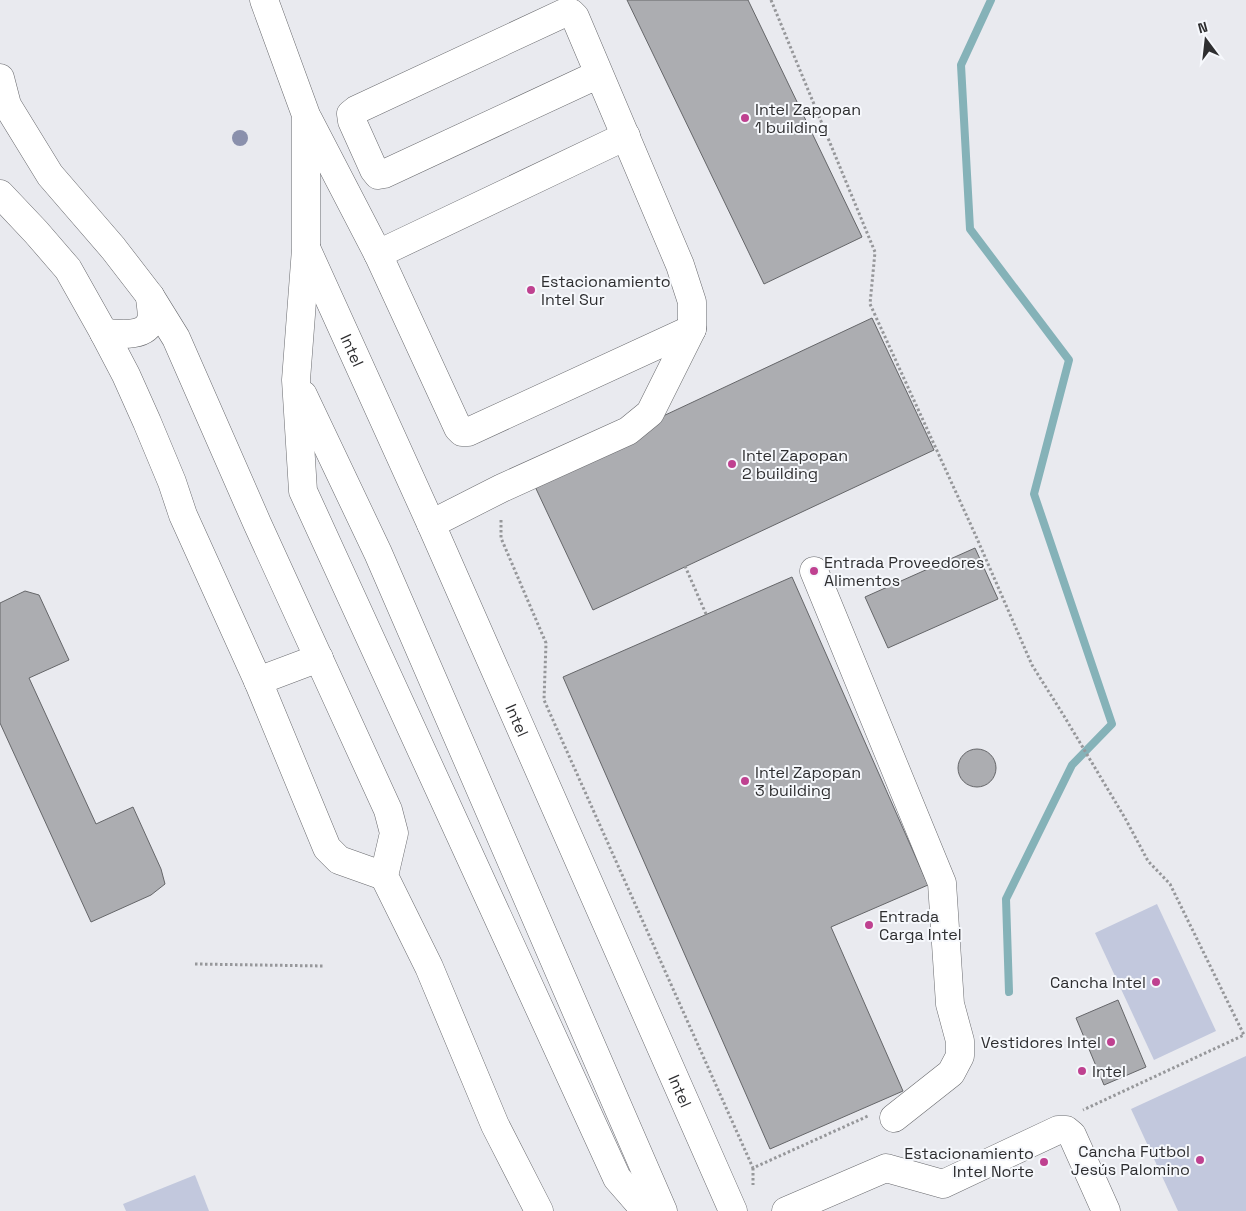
<svg xmlns="http://www.w3.org/2000/svg" width="1246" height="1211" font-family="'Space Grotesk',sans-serif">
<rect width="100%" height="100%" fill="#e9eaef"/>
<!-- green -->
<g fill="#c2c8dd">
<path d="M1157,904L1216,1031L1154,1060L1095,933Z"/>
<path d="M1246,1056V1211H1178L1131,1109Z"/>
<path d="M195,1175L209,1211H126L123,1204Z"/>
</g>
<g fill="none" stroke-linecap="round" stroke-linejoin="round">
<!-- stream -->
<path stroke="#85b2b8" stroke-width="8" d="M991,0L961,65L970,229L1069,360L1034,494L1112,724L1072,765L1006,899L1009,992"/>
</g>
<!-- building -->
<g fill="#acadb1" stroke="#656669">
<path d="M627,0H748L862,237L764,284Z"/>
<path d="M872,318L934,450L593,610L531,478Z"/>
<path d="M975,548L998,599L888,648L865,597Z"/>
<path d="M792,577L928,885L831,927L903,1091L770,1149L563,677Z"/>
<path d="M25,591L39,595L69,660L29,678L96,824L133,807L161,869L165,884L151,895L91,922L0,723V603Z"/>
<circle cx="977" cy="768" r="19"/>
<path d="M1118,1000L1146,1067L1104,1085L1076,1018Z"/>
</g>
<g fill="none" stroke-linecap="round" stroke-linejoin="round">
<!-- minor casing -->
<g stroke="#696a6e" stroke-width="29">
<g id="minor">
<path d="M264,0L306,115V249L296,380L303,491L617,1178L644,1209L648,1211"/>
<path d="M0,78L7,105L50,175L113,248L150,296L176,338L257,523L388,810L394,833L384,876L429,967L495,1125L539,1211"/>
<path d="M308,119L378,254L458,428L462,432H468L692,329"/>
<path d="M0,194L36,232L68,269L104,333L126,375L147,422L172,482L183,515L258,681L327,848L339,860L384,876"/>
<path id="s1" d="M307,250L431,524L733,1211"/>
<path d="M378,254L626,136"/>
<path d="M104,333C118,334 146,338 151,320C153,315 150,302 150,296"/>
<path d="M303,395L378,553L663,1211"/>
<path d="M431,524L502,488L628,431L650,413L692,329V302L680,265L575,17L571,13H564L356,110L351,114L352,121L374,170L378,175L384,174L599,74"/>
<path d="M814,571L942,883L950,1004L960,1041V1056L951,1073L894,1118"/>
<path d="M258,681L319,658"/>
<path d="M786,1211L886,1168L943,1184L1058,1130H1066L1072,1135L1106,1211"/>
</g>
</g>
<!-- path -->
<g stroke="#96979a" stroke-width="3" stroke-dasharray="2.5 2.5" stroke-linecap="butt">
<path d="M771,0L875,252L870,304L975,534L1032,665L1064,716L1125,818L1148,861L1170,884L1244,1035L1083,1110"/>
<path d="M501,520V538L546,643L544,700L753,1168L868,1116"/>
<path d="M685,566L706,614"/>
<path d="M195,964L323,966"/>
<path d="M753,1168V1185"/>
</g>
<!-- minor -->
<use href="#minor" stroke="#fff" stroke-width="28"/>
</g>
<!-- trees -->
<circle fill="#8a90ac" cx="240" cy="138" r="8"/>
<!-- markers -->
<g fill="#bf4190" stroke="#f6f8fc" stroke-width="2">
<circle cx="745" cy="118" r="5"/>
<circle cx="531" cy="290" r="5"/>
<circle cx="732" cy="464" r="5"/>
<circle cx="814" cy="571" r="5"/>
<circle cx="745" cy="781" r="5"/>
<circle cx="869" cy="925" r="5"/>
<circle cx="1156" cy="982" r="5"/>
<circle cx="1111" cy="1042" r="5"/>
<circle cx="1082" cy="1071" r="5"/>
<circle cx="1200" cy="1160" r="5"/>
<circle cx="1044" cy="1162" r="5"/>
</g>
<g text-anchor="middle" dominant-baseline="central" stroke-width="4" stroke-linejoin="round" paint-order="stroke">
<!-- poi labels -->
<g font-size="16" fill="#2e2e30" stroke="#f6f8fc" text-anchor="start">
<text x="755" y="109">Intel Zapopan<tspan x="755" dy="18">1 building</tspan></text>
<text x="541" y="281">Estacionamiento<tspan x="541" dy="18">Intel Sur</tspan></text>
<text x="742" y="455">Intel Zapopan<tspan x="742" dy="18">2 building</tspan></text>
<text x="824" y="562">Entrada Proveedores<tspan x="824" dy="18">Alimentos</tspan></text>
<text x="755" y="772">Intel Zapopan<tspan x="755" dy="18">3 building</tspan></text>
<text x="879" y="916">Entrada<tspan x="879" dy="18">Carga Intel</tspan></text>
<text x="1146" y="982" text-anchor="end">Cancha Intel</text>
<text x="1101" y="1042" text-anchor="end">Vestidores Intel</text>
<text x="1092" y="1071">Intel</text>
<text x="1190" y="1151" text-anchor="end">Cancha Futbol<tspan x="1190" dy="18">Jesús Palomino</tspan></text>
<text x="1034" y="1153" text-anchor="end">Estacionamiento<tspan x="1034" dy="18">Intel Norte</tspan></text>
</g>
<!-- street labels -->
<g font-size="16" fill="#2e2e30" stroke="#f6f8fc">
<text stroke="none"><textPath href="#s1" startOffset="110">Intel</textPath></text>
<text stroke="none"><textPath href="#s1" startOffset="515">Intel</textPath></text>
<text stroke="none"><textPath href="#s1" startOffset="920">Intel</textPath></text>
</g>
</g>
<!-- north arrow -->
<g transform="translate(1206 40) rotate(345)" stroke="#f6f8fc" stroke-width="4" paint-order="stroke">
<path d="M0-4L9 19L0 12L-9 19Z" fill="#2e2e30"/>
<text y="-8" font-size="14" font-weight="bold" text-anchor="middle" fill="#2e2e30">N</text>
</g>
</svg>
